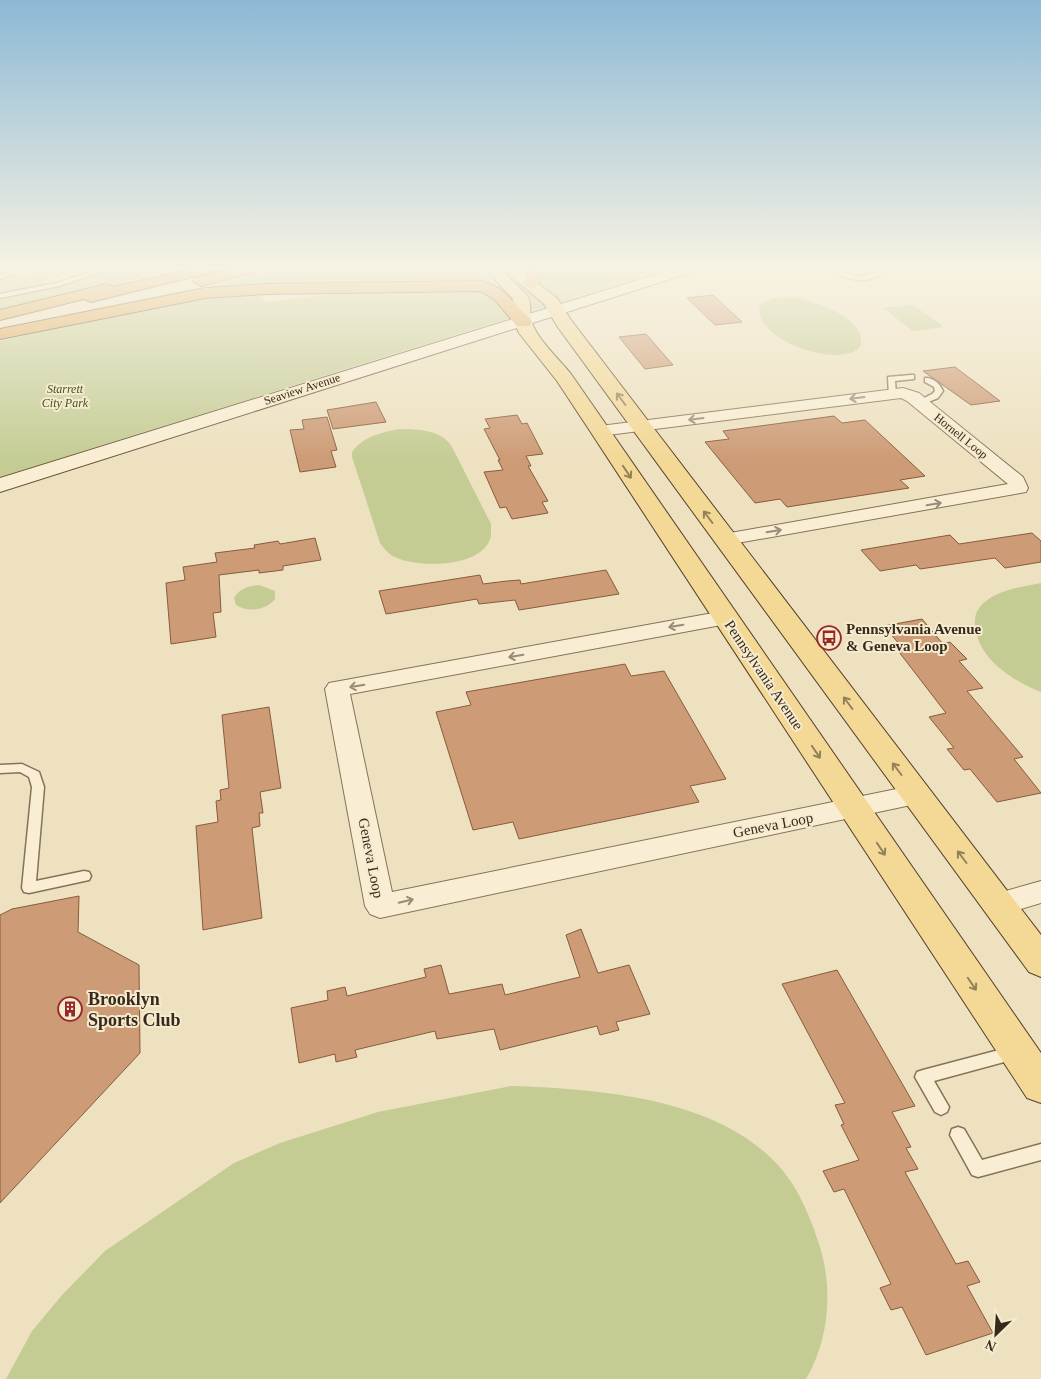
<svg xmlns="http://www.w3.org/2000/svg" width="1041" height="1379" font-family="Georgia,serif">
<rect width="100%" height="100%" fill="#eee1c0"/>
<!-- green -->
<g fill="#c4cc94">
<path d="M45,268H88L46,280L40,286L0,293V279L16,273L13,278Z"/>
<path d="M115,268H184L0,312V297L56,287Z"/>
<path d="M276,268H478L492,280L490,283L218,290L210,286Z"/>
<path d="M548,268H670L0,477V341L167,303L259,294L266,302L334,294L478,291L550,270Z"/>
<path d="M794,297C814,301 870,319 860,347C839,370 751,339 760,305L773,298Z"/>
<path d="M913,305L944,327L913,331L883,308Z"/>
<path d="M400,429C418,429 442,430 452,447L491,524C491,528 491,532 491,536C484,569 413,569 391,555C387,552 383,547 380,543L352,457V452C363,436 383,432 400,429Z"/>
<path d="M1041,583V692C1012,680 977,659 975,624C974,614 979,606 986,601C1002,589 1022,587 1041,583Z"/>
<path d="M259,585L275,591V599C266,610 249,613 236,605L234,598C240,588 249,586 259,585Z"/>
<path d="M511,1086C596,1089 712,1097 774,1161C798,1185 810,1216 820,1247C833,1290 829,1340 806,1379H6L32,1331L63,1294L105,1251L234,1163L280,1143L378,1112Z"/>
</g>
<!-- building -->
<g fill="#cd9b75" stroke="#875c3d">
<path d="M713,295L742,322L715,325L687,298Z"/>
<path d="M646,334L673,365L645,369L619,337Z"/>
<path d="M955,367L979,385L1000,401L971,405L923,371Z"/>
<path d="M376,402L386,422L333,429L327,410Z"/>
<path d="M517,415L522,424L527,423L543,454L526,456L531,466H528L548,501L542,502L548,513L512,519L506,507L500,508L484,472L503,470L498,460H500L484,429L490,428L485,419Z"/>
<path d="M834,416L842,423L865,420L925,476L900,480L909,488L787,507L780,499L755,503L705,442L729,439L723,431Z"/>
<path d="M327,417L337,450L331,451L336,467L300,472L290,430L304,429L302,420Z"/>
<path d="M1032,533L1041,541V562L1005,568L995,558L920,569L916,565L880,571L861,550L950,535L959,544Z"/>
<path d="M315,538L321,560L283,566V570L259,573V570L219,575L221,612L213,613L216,637L171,644L166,583L185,580L183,567L217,562L215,553L255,548L254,545L278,541L280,544Z"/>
<path d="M606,570L619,594L519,610L515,600L479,604L477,599L386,614L379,591L480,575L483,584L507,581L520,580L521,584Z"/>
<path d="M922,619L943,644L950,642L967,659L959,661L983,688L967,691L1023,757L1014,759L1041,793L997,802L970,769L964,770L947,749L954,748L929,717L946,713L899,652L905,651L884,626Z"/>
<path d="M625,664L631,676L664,671L726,779L690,786L699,802L519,839L513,822L473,830L436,712L471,705L466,692Z"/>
<path d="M269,707L281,788L260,792L263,813H259L260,826L252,828L262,918L203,930L196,826L218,822L216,801L221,800L220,790L229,788L222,715Z"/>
<path d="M79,896L78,932L139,965L140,1053L0,1203V915L12,909Z"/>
<path d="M581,929L598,973L629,965L650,1014L616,1022L619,1030L600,1035L597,1026L500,1050L494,1029L437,1039L435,1031L355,1050L357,1057L336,1062L335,1054L299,1063L291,1008L328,1000L327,991L345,987L347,996L426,977L424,969L441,965L449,994L502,984L505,995L580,977L566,935Z"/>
<path d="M837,970L915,1106L892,1112L911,1147L906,1148L918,1169L905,1172L956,1264L968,1261L980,1282L967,1286L993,1333L926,1355L902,1307L891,1310L880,1288L891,1284L844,1189L834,1192L823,1171L859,1160L841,1125L844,1124L835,1105L845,1103L782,984Z"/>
</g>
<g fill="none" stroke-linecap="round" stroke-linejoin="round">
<!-- lane casing -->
<g stroke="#877258" stroke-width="3">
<g id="lane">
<path d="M21,268H29L0,279V275Z"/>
<path d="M103,268H111L59,286L0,298V294L56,283Z"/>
<path d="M834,268H840C848,278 864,278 876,272L874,268H880L882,273C869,284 844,282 834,268Z"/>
<path d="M911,375H914V379L895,381L896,394L889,396L888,377Z"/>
<path d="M925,378C933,377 940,384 943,391L938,398L921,405H918V401L932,394L935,391L934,387L925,382Z"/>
<path d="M22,764L39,772L44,787L36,881L84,871L89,872L91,876L89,880L29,893L24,892L22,888L32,787L29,777L20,772L0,773V765Z"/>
<path d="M1014,1046L1019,1048L1022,1053L1019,1058L934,1081L949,1107L947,1112L941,1115L935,1112L915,1077L917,1072L923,1070Z"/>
<path d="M958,1127L964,1129L982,1160L1041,1144V1160L978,1177L972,1175L950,1135L952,1129Z"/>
</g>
</g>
<!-- street casing -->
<g stroke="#877258" stroke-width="2">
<g id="street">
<path d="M903,388L919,393L1023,477L1028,488L1026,492L726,545L719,543L716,539L719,535L1008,484L907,401L901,398L600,436L594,435L591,431L594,427L600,426Z"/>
<path d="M724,611L732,613L735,618L732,623L350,694L392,892L916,785L925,788L929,795L925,802L380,918L370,914L365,906L325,689L329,683Z"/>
<path d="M1041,881V903L998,916L988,912L983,904L988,896Z"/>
</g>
</g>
<!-- secondary casing -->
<g stroke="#69533b" stroke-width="2">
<path id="secondary" d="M677,268H699L696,271L0,492V478Z"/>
</g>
<!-- primary casing -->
<g stroke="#55402c" stroke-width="2">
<g id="primary">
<path d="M484,268H499L527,295C532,302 529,313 532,322C536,338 560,360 571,374L1041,1053V1103L1027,1098L590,431L557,381L519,333L514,322L513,299Z"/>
<path d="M502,268H518L557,298L571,320L1041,935V977L1029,972L557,326L544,304Z"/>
</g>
</g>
<!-- highway casing -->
<g stroke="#55402c" stroke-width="2">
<g id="highway">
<path d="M194,268H219L216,271L91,302L84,299L0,320V310L107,284L113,287Z"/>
<path d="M236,268H261L258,271L201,286L193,281L195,278Z"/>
<path d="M530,268H545L539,284L531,289L523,284Z"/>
<path d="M482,281C505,287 513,303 529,318L532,322L529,326H517L495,300L480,291L267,294L205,298L0,339V329L205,288L267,284Z"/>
</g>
</g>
<!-- lane -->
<use href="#lane" fill="#f9eed3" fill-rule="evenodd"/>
<!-- street -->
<use href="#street" fill="#f9eed3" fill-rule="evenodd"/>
<!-- secondary -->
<use href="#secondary" fill="#f9eed3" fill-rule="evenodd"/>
<!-- primary -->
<use href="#primary" fill="#f3d896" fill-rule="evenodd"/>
<!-- highway -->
<use href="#highway" fill="#e0a34e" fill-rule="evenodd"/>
</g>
<!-- one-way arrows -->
<defs><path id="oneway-shaft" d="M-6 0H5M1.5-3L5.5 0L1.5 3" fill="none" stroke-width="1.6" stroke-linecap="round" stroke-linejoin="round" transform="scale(1.25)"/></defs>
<g stroke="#988c78">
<use href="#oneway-shaft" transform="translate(857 398) rotate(173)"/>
<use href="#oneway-shaft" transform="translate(696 419) rotate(173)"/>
<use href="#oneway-shaft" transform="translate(934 504) rotate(-10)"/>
<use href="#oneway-shaft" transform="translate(774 531) rotate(-9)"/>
<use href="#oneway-shaft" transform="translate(676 626) rotate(170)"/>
<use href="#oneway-shaft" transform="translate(516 656) rotate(170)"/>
<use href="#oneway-shaft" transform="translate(357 686) rotate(170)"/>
<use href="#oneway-shaft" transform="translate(406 901) rotate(-13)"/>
</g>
<g stroke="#958159">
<use href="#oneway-shaft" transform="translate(621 399) rotate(-127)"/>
<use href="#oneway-shaft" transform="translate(627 472) rotate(56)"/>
<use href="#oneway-shaft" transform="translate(708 517) rotate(-127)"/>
<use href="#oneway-shaft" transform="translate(848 703) rotate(-127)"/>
<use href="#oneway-shaft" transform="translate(816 752) rotate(56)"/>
<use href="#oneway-shaft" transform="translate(897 769) rotate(-127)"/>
<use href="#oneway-shaft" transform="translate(881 849) rotate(56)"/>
<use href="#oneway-shaft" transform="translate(962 857) rotate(-127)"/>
<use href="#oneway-shaft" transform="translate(972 984) rotate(56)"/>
</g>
<!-- sky -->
<linearGradient id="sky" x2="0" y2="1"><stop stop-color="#8cb9d5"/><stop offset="0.58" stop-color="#f7f2e3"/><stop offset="1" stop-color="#f7f2e3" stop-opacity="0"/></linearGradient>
<rect width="1041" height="461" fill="url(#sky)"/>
<!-- icons -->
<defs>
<g id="bus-ring" transform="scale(1.25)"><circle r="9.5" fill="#f6ebcf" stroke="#972827" stroke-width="1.5"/><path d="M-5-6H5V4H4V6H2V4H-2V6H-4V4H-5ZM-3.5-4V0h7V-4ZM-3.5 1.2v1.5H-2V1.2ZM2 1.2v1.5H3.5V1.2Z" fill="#972827"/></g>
<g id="building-ring" transform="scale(1.25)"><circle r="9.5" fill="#f6ebcf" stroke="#972827" stroke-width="1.5"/><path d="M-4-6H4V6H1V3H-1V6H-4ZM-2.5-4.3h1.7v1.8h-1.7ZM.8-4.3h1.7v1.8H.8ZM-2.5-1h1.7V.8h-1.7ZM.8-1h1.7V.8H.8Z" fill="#972827"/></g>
</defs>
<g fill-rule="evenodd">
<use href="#bus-ring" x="829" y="638"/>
<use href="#building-ring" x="70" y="1009"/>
</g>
<g text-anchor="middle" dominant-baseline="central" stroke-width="4" stroke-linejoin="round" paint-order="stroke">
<!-- far-park labels -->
<g font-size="12" font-style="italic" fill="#465323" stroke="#f6ebcf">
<text x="65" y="389">Starrett<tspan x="65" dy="14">City Park</tspan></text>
</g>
<!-- far-street labels -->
<g font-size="12" fill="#372a1c" stroke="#f6ebcf">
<text transform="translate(302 389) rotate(-18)">Seaview Avenue</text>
<text transform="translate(961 436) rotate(39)">Hornell Loop</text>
</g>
<!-- poi labels -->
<g font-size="15" font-weight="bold" fill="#372a1c" stroke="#f6ebcf" text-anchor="start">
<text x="846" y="629">Pennsylvania Avenue<tspan x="846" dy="17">&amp; Geneva Loop</tspan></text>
</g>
<!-- street labels -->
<g font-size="15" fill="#372a1c" stroke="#f6ebcf">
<text transform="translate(764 675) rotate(56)">Pennsylvania Avenue</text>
<text transform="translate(773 825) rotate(-11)">Geneva Loop</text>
<text transform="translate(371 858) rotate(79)">Geneva Loop</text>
</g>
<!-- near-poi labels -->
<g font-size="18" font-weight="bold" fill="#372a1c" stroke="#f6ebcf" text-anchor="start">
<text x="88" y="999">Brooklyn<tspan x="88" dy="21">Sports Club</tspan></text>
</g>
</g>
<!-- north arrow -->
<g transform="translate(996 1334) rotate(205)" stroke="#f6ebcf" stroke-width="4" paint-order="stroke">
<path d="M0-4L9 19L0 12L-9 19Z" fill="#372a1c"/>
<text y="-8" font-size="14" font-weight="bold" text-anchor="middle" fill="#372a1c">N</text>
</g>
</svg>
